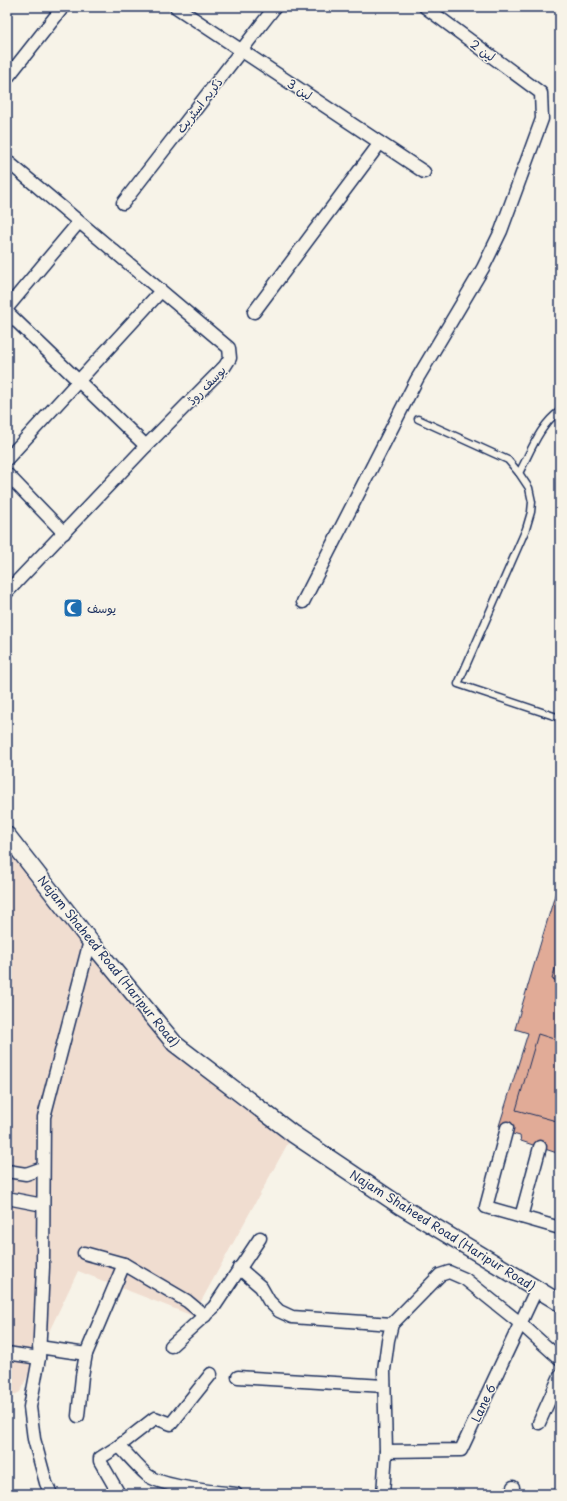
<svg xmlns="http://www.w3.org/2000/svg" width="567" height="1501" font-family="'Playpen Sans','Playpen Sans Arabic',sans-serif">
<rect width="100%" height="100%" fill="#f7f3e8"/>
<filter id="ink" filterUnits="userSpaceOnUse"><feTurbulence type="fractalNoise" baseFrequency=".025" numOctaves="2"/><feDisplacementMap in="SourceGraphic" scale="8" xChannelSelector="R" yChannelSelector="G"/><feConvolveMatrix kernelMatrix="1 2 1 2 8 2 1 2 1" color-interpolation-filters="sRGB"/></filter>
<g filter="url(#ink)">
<!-- built -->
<path fill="#f0ddd0" d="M7,834L174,1046L293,1134L193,1316L78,1271L20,1392L7,1399Z"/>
<!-- building -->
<g fill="#e1ab97" stroke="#1b2f5e">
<path d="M560,878V1149L557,1153L521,1141L520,1136L509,1133L507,1128L499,1126L528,1033L515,1029Z"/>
<path d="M560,952V982L552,979Z"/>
<path d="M538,1034L560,1041V1122L516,1110Z"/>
</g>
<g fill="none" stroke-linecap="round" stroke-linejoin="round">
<!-- lane casing -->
<g stroke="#1b2f5e" stroke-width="9">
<g id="lane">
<path d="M418,419L508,460L519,473L529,488L532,502L531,512L526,529L458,684L560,718"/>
<path d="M519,473C530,453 540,424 560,411"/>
</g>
</g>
<!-- street casing -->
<g stroke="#1b2f5e" stroke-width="15">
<g id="street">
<path d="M176,7L424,172"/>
<path d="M7,78L63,7"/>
<path d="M7,161L229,348L230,358L225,366L146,446L7,592"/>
<path d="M123,203L275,7"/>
<path d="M7,308L79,222"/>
<path d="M7,312L146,446"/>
<path d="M254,312L380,143"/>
<path d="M7,459L161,291"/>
<path d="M7,474L64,533"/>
<path d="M303,602L417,379L483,268L501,231L542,119L541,93L425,7"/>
<path d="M507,1128L486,1207L560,1228"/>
<path d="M7,1171L26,1174L43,1168"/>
<path d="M7,1198L43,1205"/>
<path d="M521,1217L540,1147"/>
<path d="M84,1253L124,1264L187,1301L205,1316"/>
<path d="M239,1268L261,1287L269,1301L279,1311L292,1317L392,1324"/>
<path d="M171,1346L214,1307L260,1238"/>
<path d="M39,1347L86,1354"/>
<path d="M7,1353L39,1358"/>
<path d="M238,1377L384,1386"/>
<path d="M78,1416L82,1376L86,1354L124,1264"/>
<path d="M539,1423L560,1376"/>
<path d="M119,1446C128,1455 137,1466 147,1475C162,1487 216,1492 236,1494"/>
<path d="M386,1451L461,1450L537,1288"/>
<path d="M51,1494L46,1483L34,1439L30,1407L39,1358L43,1267L44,1117L90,941"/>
<path d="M119,1494L100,1461V1458L119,1446L155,1418L171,1424L211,1374"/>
<path d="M383,1494L386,1451L384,1370L388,1340L392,1324L440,1275L449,1272L465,1279L520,1323L560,1359"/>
<path d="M513,1494V1487"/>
</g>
</g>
<!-- secondary casing -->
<g stroke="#1b2f5e" stroke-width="19">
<path id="secondary" d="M7,835L90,941L175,1044L293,1134L402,1207L560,1303"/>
</g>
<!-- lane -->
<use href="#lane" stroke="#f7f3e8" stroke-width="6"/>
<!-- street -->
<use href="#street" stroke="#f7f3e8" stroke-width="12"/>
<!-- secondary -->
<use href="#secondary" stroke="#f7f3e8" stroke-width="16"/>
</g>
</g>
<!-- icons -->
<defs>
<g id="mosque-square" transform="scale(1)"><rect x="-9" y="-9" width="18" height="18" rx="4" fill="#1f6fb2" stroke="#f7f3e8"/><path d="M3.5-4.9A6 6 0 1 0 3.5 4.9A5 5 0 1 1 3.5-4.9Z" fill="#fff"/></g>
</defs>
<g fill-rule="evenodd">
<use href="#mosque-square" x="73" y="608"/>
</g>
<g text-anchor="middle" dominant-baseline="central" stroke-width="3" stroke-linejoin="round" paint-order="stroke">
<!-- street labels -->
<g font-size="12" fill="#1b2f5e" stroke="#f7f3e8">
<text transform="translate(483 50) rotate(36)">لین 2</text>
<text transform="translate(300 89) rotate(34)">لین 3</text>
<text transform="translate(199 105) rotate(-52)">ذکریہ اسٹریٹ</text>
<text transform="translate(206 385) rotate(-46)">یوسف روڈ</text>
<text transform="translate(109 961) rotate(51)">Najam Shaheed Road (Haripur Road)</text>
<text transform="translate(443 1230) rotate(32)">Najam Shaheed Road (Haripur Road)</text>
<text transform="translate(483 1403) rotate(-65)">Lane 6</text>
</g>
<!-- poi labels -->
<g font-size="12" fill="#1b2f5e" stroke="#f7f3e8" text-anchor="start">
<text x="87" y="608">یوسف</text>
</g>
</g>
<!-- margin -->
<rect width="567" height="1501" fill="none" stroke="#f7f3e8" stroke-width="24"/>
<rect x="12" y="12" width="543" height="1477" fill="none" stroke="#1b2f5e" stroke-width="1.5" filter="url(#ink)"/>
</svg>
